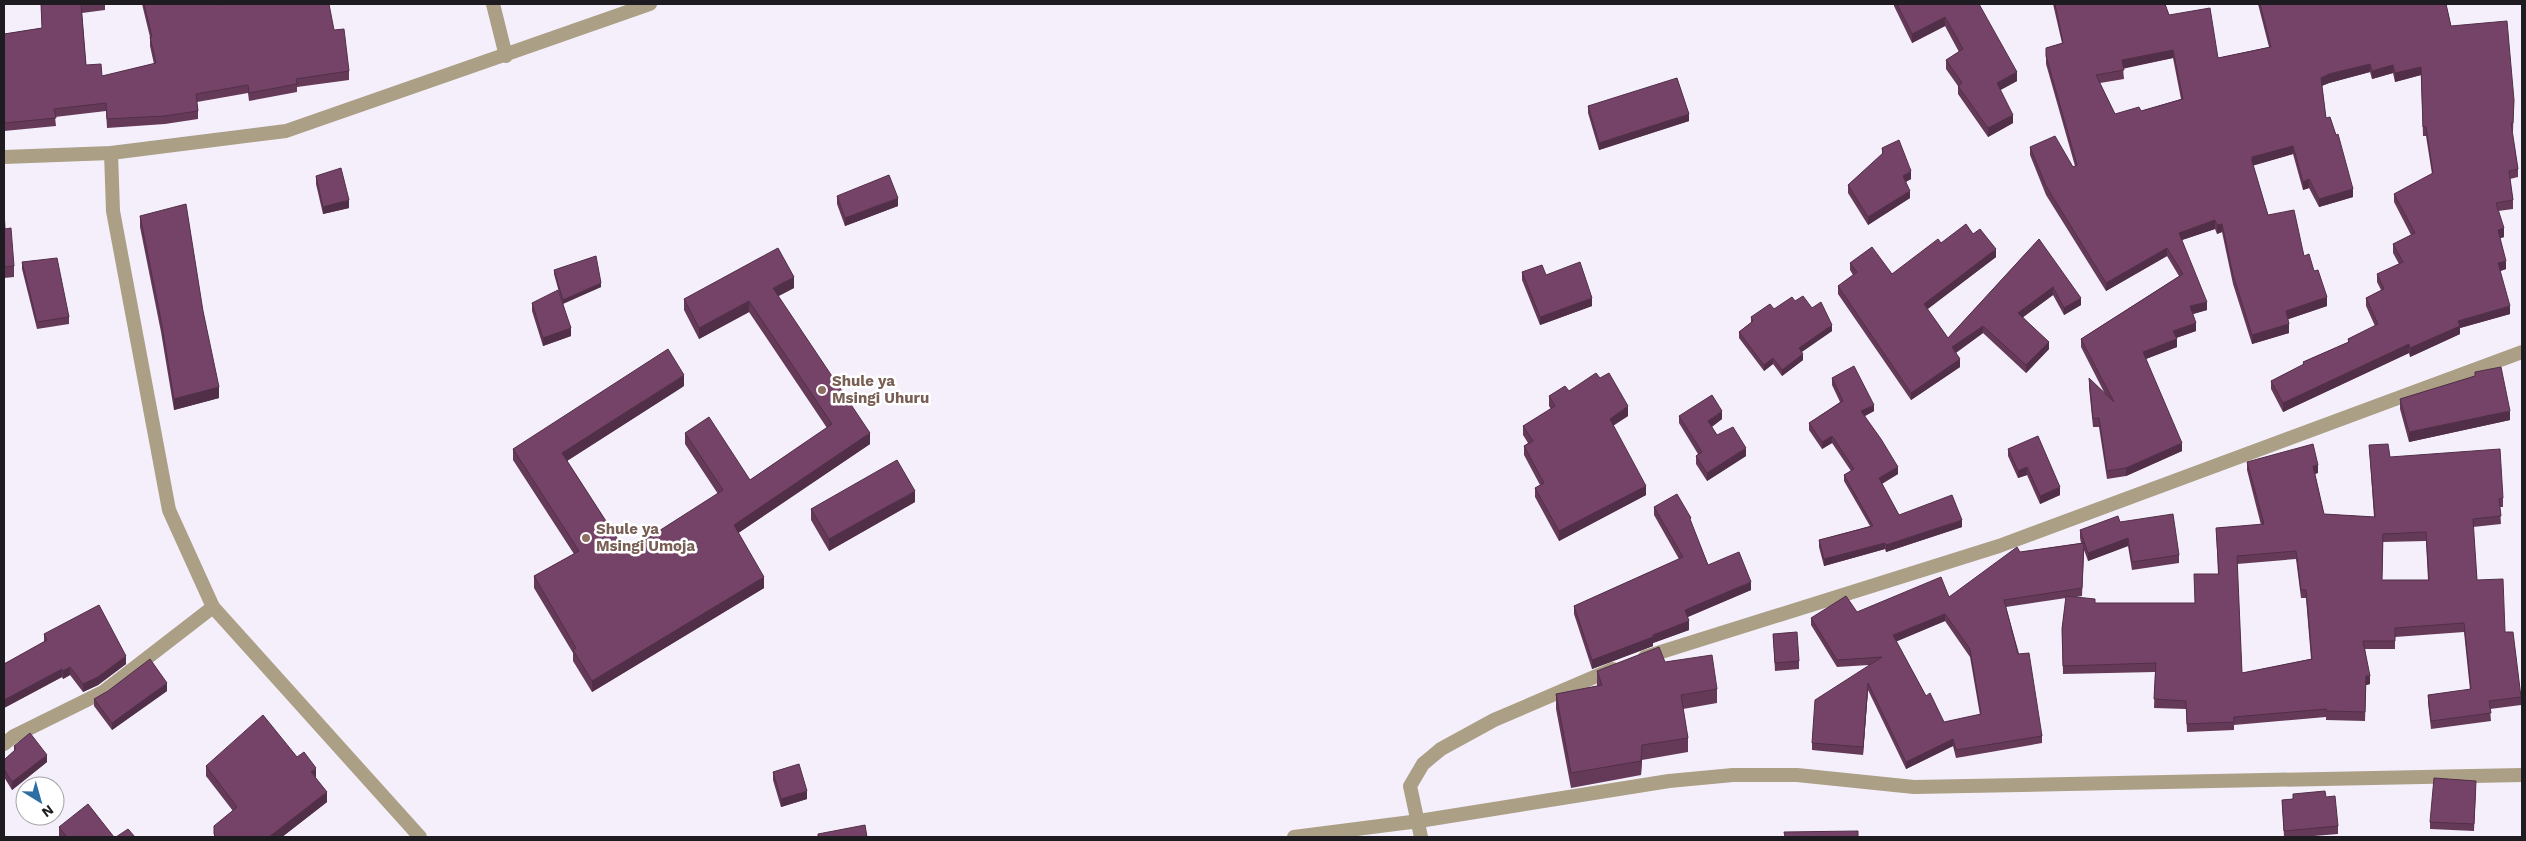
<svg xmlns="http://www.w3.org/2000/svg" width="2526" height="841" font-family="'Work Sans',sans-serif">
<rect width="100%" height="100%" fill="#f4effb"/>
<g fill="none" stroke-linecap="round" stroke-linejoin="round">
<!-- minor -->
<g stroke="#ab9f85" stroke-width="14">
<path d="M493,4L506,56"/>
<path d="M111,153L113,211L169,510L213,607L420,837"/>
<path d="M1645,657L1999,546L2522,352"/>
<path d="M4,744L14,736L103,692L213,607"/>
<path d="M1421,837L1410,786L1423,764L1441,749L1494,720L1613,669"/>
</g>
<!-- tertiary -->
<g stroke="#ab9f85" stroke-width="14">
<path d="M4,157L111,153L286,131L650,4"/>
<path d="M1294,837L1419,821L1669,781L1733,775H1797L1914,787L2522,775"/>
</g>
</g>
<!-- wall -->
<g fill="#653a59" fill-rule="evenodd">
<path d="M41,4H105V10L82,13L86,65L102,76L154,64L150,46V37L142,4H216L217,5L334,30L349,71V80L297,87V92L249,101L248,93L197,102L198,111V119L165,124L107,128L106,111L55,117L56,126L4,131V34L42,28Z"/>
<path d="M1894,4H1979L2017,81L2000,90L2013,123L1988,137L1958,94V86L1946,69V60L1959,52L1945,26L1912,43L1894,6Z"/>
<path d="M2053,4H2165L2169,15L2218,58L2269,47L2258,4H2446L2451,26L2514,100L2513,131L2512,132L2518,169V177L2510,179L2513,200V209L2498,211L2504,237L2500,238L2506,269L2500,271L2510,314L2460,328V334L2410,357L2409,353L2283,412L2271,389V381L2303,365V362L2348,342V339L2375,326L2366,306V298L2381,290L2377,282V274L2399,264L2393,253V244L2411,235L2394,202V194L2432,174L2426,136H2423L2421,75L2395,82L2393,73L2372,79L2370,72L2329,83L2322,86L2326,118L2353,197L2319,207L2309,188L2303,190L2293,154L2253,165L2268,215L2304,256L2327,306L2288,319L2289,333L2252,344L2233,284L2222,232L2217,234L2215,229L2182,240L2207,310L2192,314L2196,331L2176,338L2177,347L2146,359L2182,451L2126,476L2107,479L2099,427H2093L2089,387V378L2105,394L2081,347V339L2179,276L2167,256L2106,291L2046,195L2030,155V147L2073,167L2075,166L2046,64V48L2062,43ZM2173,58L2181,99L2141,111L2115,114L2100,83L2124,79L2123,68Z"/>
<path d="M1588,106L1689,121L1599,150L1588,113Z"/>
<path d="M1882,148L1911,179L1906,182L1910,198L1868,225L1848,193V185L1882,155Z"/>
<path d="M316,176L349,208L323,214L316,184Z"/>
<path d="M837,196L898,206L845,226L837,204Z"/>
<path d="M4,209L5,229L14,266V277L4,278Z"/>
<path d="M140,216L203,311L219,398L174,410L161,332L140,227Z"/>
<path d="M1973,234L1996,257L1927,309L1948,338L2039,239L2081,305L2064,315L2053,295L2023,317L2049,349L2026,373L1983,333L1956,353L1960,367L1911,400L1838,294V286L1853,275L1850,270V263L1892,274L1941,243Z"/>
<path d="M22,262L69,317V324L37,329L22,269Z"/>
<path d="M554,270L601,287L563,303L571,336L543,346L532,311V303H562L554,274Z"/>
<path d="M1522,272L1546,275L1592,306L1540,325L1522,280Z"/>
<path d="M794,288L778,296L870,444L738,533L764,588L592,692L573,661V653L534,588V576L574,554L513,460V449L684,386L567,461L626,552L718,494L685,444V433L750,480L827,428L749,312L699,339L684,310V299Z"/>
<path d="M1795,301L1812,308L1832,331L1801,352L1803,360L1782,376L1773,364L1764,371L1739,338V332L1751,323V317L1774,309Z"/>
<path d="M2475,372L2510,420L2409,442L2400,409V399L2475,376Z"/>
<path d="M1832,378L1874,411L1865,416L1898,474L1882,484L1899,515L1962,527L1886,552L1885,549L1824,566L1819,547V540L1870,526L1844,481V475L1851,471L1832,443L1822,449L1809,430V423L1840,402L1832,385Z"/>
<path d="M1569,391L1628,416L1613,425L1646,495L1559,541L1535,497V488L1540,485L1524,455V446L1528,443L1523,435V426L1551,409L1549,406V396Z"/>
<path d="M1679,416L1722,419L1712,427L1717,435L1746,456L1707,481L1696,464V456L1698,454L1679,423Z"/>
<path d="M2369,445L2390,457L2503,498V507H2500L2501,524L2473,527L2477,580L2505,632L2521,697V705L2490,709L2491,721L2431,729L2428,703V695L2470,690L2464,632L2395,637V649H2365L2370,684L2366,685L2365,721L2326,720V717L2234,725V730L2187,732L2186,709L2154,708L2155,672L2063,674L2062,629L2066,598L2006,607L2042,736V743L1956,758L1953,746L1906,769L1868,690L1863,755L1812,750V743L1869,665L1837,667L1811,625V618L1857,612L1949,597L2020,552L2081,543L2080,538V530L2120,522L2179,555V563L2132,570L2128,546L2088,561L2084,550L2082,596L2076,597L2095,603H2195L2218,574L2216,528L2261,525L2247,470V462L2318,473L2315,474L2324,514L2374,517ZM2426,541L2428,580H2382L2383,542ZM2296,559L2301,598H2306L2311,659L2242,673L2237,564ZM1945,621L1970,657L1980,715L1944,722L1926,696L1896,641Z"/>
<path d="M2008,449L2060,495L2040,504L2027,475L2018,478L2008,456Z"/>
<path d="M915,502L829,551L811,520V509Z"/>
<path d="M1654,507L1691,523L1708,565L1751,590L1688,617L1689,630L1653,643V646L1592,669L1574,614V606L1679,559L1654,515Z"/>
<path d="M44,634L126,664L98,685L83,692L70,675L63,679L62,677L4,708V664L44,642Z"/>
<path d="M1773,634L1799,661V669L1775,671Z"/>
<path d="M1665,662L1717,689V703L1683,709L1688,738V752L1642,760L1641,775L1571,788L1556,709V694L1597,686V671Z"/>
<path d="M167,691L112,730L94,706V699Z"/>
<path d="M14,746L47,762L12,790L4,777V760L14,751Z"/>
<path d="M297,757L316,778L327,802L282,837H214V826L233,811L206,776V766Z"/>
<path d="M773,772L807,799L781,807L773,780Z"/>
<path d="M2476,788L2474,831L2430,829V822Z"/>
<path d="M2293,794L2326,797L2338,826V834L2302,837H2284L2282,800L2293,799Z"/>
<path d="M59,827L114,837H59Z"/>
</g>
<!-- shaded-wall -->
<g fill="#522f48">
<path d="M1945,17V26L1912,43V34Z"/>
<path d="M2173,50V58L2122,69V60Z"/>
<path d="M2370,64V72L2329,83L2321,86V78L2329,74Z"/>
<path d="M2393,65V73L2372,79V71Z"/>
<path d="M2421,67V75L2395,82V73Z"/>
<path d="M2017,72V81L1997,92V83Z"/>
<path d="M1689,114V121L1599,150V143Z"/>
<path d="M2013,115V123L1988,137V128Z"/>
<path d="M2293,146V154L2252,166V157Z"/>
<path d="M1911,171V179L1903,183V176Z"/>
<path d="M2309,179V188L2303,190V182Z"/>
<path d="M2353,189V197L2319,207V199Z"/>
<path d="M1910,191V198L1868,225V217Z"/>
<path d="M898,198V206L845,226V218Z"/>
<path d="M349,200V208L323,214V207Z"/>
<path d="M2215,220V229L2179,241V233Z"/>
<path d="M2222,224V232L2217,234V225Z"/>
<path d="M2504,228V237L2498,239V230Z"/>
<path d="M2167,248V256L2106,291V283Z"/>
<path d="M1996,249V257L1924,312V304Z"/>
<path d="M2506,261V269L2498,272V263Z"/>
<path d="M794,277V288L773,299V288Z"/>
<path d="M601,283V287L563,304V300Z"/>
<path d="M2053,287V295L2018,321V313Z"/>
<path d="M2327,297V306L2286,320V311Z"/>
<path d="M1592,298V306L1540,325V317Z"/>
<path d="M2081,298V305L2064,315V308Z"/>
<path d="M749,301V312L699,339V328Z"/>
<path d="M2207,302V310L2190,315V306Z"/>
<path d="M2510,306V314L2460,328V334L2410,357V348L2458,321Z"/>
<path d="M2196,323V331L2173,339V331Z"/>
<path d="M2289,324V333L2252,344V335Z"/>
<path d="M1832,325V331L1799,354V348Z"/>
<path d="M1983,326V333L1952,355V347Z"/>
<path d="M571,328V336L543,346V338Z"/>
<path d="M2177,339V347L2143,360V352Z"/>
<path d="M2049,342V349L2026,373V365Z"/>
<path d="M2409,344V353L2283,412V403Z"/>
<path d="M1803,354V360L1782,376V370Z"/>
<path d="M1773,358V364L1764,371V365Z"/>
<path d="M1960,359V367L1911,400V393Z"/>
<path d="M684,375V386L562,464V453Z"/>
<path d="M219,387V398L174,410V399Z"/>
<path d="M1874,405V411L1861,418V411Z"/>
<path d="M1628,406V416L1610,428V419Z"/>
<path d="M1722,411V419L1708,429V421Z"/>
<path d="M2510,411V420L2409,442V432Z"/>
<path d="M870,433V444L734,536V525Z"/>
<path d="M1832,436V443L1822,449V442Z"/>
<path d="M2182,443V451L2126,476V468Z"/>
<path d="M1746,448V456L1707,481V473Z"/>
<path d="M2318,465V473L2313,474V466Z"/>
<path d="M1898,467V474L1879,485V478Z"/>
<path d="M2027,467V475L2018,478V471Z"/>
<path d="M1646,486V495L1559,541V531Z"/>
<path d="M2060,487V495L2040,504V496Z"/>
<path d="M915,491V502L829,551V539Z"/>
<path d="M1962,520V527L1886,552V545Z"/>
<path d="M2128,538V546L2088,561V553Z"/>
<path d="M1885,543V549L1824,566V559Z"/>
<path d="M764,577V588L592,692V681Z"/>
<path d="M1751,582V590L1685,618V610Z"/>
<path d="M1945,614V621L1893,643V635Z"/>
<path d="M1689,621V630L1653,643V646L1592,669V660L1653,635Z"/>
<path d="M126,656V664L98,685L83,692V684Z"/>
<path d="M70,667V675L63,679V671Z"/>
<path d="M62,669V677L4,708V700Z"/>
<path d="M2366,676H2370V684L2366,685L2365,721Z"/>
<path d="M167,683V691L112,730V723Z"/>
<path d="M1868,683V690L1863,755V747Z"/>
<path d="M1953,739V746L1906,769V762Z"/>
<path d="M1642,745V760L1641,775V761Z"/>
<path d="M47,755V762L12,790V782Z"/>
<path d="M316,768V778L311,772Z"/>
<path d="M807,791V799L781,807V799Z"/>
<path d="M327,792V802L282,837H269Z"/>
</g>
<!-- building -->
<g fill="#754367" stroke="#522f48" fill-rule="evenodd">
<path d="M41,4H86H81L86,65L101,64L102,76L156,63L150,37H152L144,4H216L217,5L223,4H329L334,30L344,29L349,71L296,79L297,84L249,93L248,85L196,94L198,111L165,116L107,119L106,103L54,109L56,118L4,123V34L42,28Z"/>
<path d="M1897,4H1979L2017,72L1997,83L2013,115L1988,128L1958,86L1962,83L1946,60L1963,49L1945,17L1912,34Z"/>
<path d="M2055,4H2165L2169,15L2210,8L2218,58L2271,47L2260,4H2446L2451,26L2507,21L2514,100L2513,123H2511L2518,169L2509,171L2513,200L2496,203L2504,228L2498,230L2506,261L2498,263L2510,306L2458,321L2460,326L2410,348L2409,344L2283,403L2271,381L2304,364L2303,362L2349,342L2348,339L2378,324L2366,298L2384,289L2377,274L2403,262L2393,244L2415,233L2394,194L2433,173L2426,127H2423L2421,67L2395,73L2393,65L2372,71L2370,64L2329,74L2321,78L2326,118L2330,117L2336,135L2338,134L2353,189L2319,199L2309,179L2303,182L2293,146L2252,157V161L2268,215L2294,210L2304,256L2309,254L2314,271L2318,270L2327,297L2286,311L2289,324L2252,335L2233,275L2222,224L2217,225L2215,220L2179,233L2207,302L2190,306L2196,323L2173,331L2177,339L2143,352L2182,443L2126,468L2107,471L2099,418L2093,419L2089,378L2114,402L2081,339L2183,274L2167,248L2106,283L2046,186L2030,147L2055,136L2073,167L2077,165L2046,56V48L2063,43ZM2173,50L2183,99L2141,111L2139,107L2115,114L2096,75L2124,70L2122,60Z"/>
<path d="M1677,78L1689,114L1599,143L1588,106Z"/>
<path d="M1899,140L1911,171L1903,176L1910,191L1868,217L1848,185L1883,153L1882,148Z"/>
<path d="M341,168L349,200L323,207L316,176Z"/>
<path d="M889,175L898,198L845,218L837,196Z"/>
<path d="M186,204L203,311L219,387L174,399L161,320L140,216Z"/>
<path d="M4,209L5,229L11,228L14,266L4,267Z"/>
<path d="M1966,224L1973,234L1980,229L1996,249L1924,304L1948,338L2039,239L2081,298L2064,308L2053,287L2018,313L2049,342L2026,365L1983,326L1952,347L1960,359L1911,393L1838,286L1857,272L1850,263L1872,247L1892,274L1938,239L1941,243Z"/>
<path d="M778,248L794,277L773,288L870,433L734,525L764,577L592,681L573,650L576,648L534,576L579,551L513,449L668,349L684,375L562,453L626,552L723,490L685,433L709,417L750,480L832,424L749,301L699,328L684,299Z"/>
<path d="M596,256L601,283L563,300L554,270Z"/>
<path d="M57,258L69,317L37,322L22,262Z"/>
<path d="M1580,262L1592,298L1540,317L1522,272L1542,265L1546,275Z"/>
<path d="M558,290L571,328L543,338L532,303Z"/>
<path d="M1803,296L1812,308L1821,302L1832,325L1799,348L1803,354L1782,370L1773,358L1764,365L1739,332L1753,321L1751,317L1770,304L1774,309L1792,297L1795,301Z"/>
<path d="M1854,366L1874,405L1861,411L1881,439L1898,467L1879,478L1899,515L1952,495L1962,520L1886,545L1885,543L1824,559L1819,540L1873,526L1844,475L1854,469L1832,436L1822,442L1809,423L1843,401L1832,378Z"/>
<path d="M2501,367L2510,411L2409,432L2400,399L2475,376V372Z"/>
<path d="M1596,373L1600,378L1609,373L1628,406L1610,419L1646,486L1559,531L1535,488L1544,483L1524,446L1533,441L1523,426L1555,406L1549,396L1565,386L1569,391Z"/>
<path d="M1712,395L1722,411L1708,421L1717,435L1733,427L1746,448L1707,473L1696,456L1702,452L1679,416Z"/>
<path d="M2038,436L2060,487L2040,496L2027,467L2018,471L2008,449Z"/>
<path d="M2313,444L2318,465L2313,466L2324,514L2375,517L2369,445L2388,444L2390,457L2500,449L2503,498L2499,499L2501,516L2473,519L2477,580L2503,579L2505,632H2513L2521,697L2489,701L2491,713L2431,721L2428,695L2471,689L2464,623L2395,628V641H2363L2370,676H2366L2365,712L2326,711V709L2234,717V722L2187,724L2186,701L2154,699L2156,663L2063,666L2062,629L2066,596L2095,599V603H2195L2194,574H2219L2216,528L2264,524L2247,462ZM2426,532L2429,580H2382L2383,534ZM2296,551L2301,590H2306L2312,659L2242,673L2237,556Z"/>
<path d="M897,460L915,491L829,539L811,509Z"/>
<path d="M1677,494L1691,518L1690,519L1708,565L1739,552L1751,582L1685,610L1689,621L1653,635V637L1592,660L1574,606L1683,557L1654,507Z"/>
<path d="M2173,514L2179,555L2132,562L2128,538L2088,553L2080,530L2118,516L2120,522Z"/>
<path d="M2084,543L2082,588L2004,600L2018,654L2029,653L2042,736L1956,750L1953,739L1906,762L1868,683L1863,747L1812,743L1815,700L1882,657L1837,660L1811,618L1846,596L1857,612L1941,577L1949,597L2017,547L2020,552ZM1945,614L1970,649L1981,714L1944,722L1930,693L1926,696L1893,635Z"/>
<path d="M99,605L126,656L98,677L83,684L70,667L63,671L62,669L4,700V664L47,640L44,634Z"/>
<path d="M1797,632L1799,661L1775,663L1773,634Z"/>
<path d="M1659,647L1665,662L1712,655L1717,689L1681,695L1688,738L1642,745L1641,761L1571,773L1556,694L1602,685L1597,671Z"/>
<path d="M150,659L167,683L112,723L94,699L108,691Z"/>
<path d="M263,715L297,757L304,752L316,768L311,772L327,792L269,837H216L214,834V826L237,807L206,766Z"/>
<path d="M30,733L47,755L12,782L4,769V760L16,749L14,746Z"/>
<path d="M799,764L807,791L781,799L773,772Z"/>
<path d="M2434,778L2476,781L2474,824L2430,822Z"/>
<path d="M2325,791L2326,797L2335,796L2338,826L2284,831L2282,800L2293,799V794Z"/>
<path d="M88,804L114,837H67L59,827Z"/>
<path d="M865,825L867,837H818V834Z"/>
<path d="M128,829L135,837H116Z"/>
<path d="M1858,831V837H1785L1784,832Z"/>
</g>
<!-- markers -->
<g fill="#8d6e63" stroke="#fff" stroke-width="2">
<circle cx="822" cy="390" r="5"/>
<circle cx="586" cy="538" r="5"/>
</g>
<g text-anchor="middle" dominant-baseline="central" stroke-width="5" stroke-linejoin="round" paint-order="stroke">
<!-- education labels -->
<g font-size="15" font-weight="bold" fill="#785e54" stroke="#fff" text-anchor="start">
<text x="832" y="381">Shule ya<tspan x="832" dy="17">Msingi Uhuru</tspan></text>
<text x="596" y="529">Shule ya<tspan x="596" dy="17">Msingi Umoja</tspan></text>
</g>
</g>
<!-- border -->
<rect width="2526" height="841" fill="none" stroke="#1e1c20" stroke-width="10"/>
<!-- north arrow -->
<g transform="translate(40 801) rotate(143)"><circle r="24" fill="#ffffff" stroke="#a5a4a6"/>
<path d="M0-4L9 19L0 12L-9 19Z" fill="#2d6ea4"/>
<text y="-8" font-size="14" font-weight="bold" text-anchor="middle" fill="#1e1c20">N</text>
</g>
</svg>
